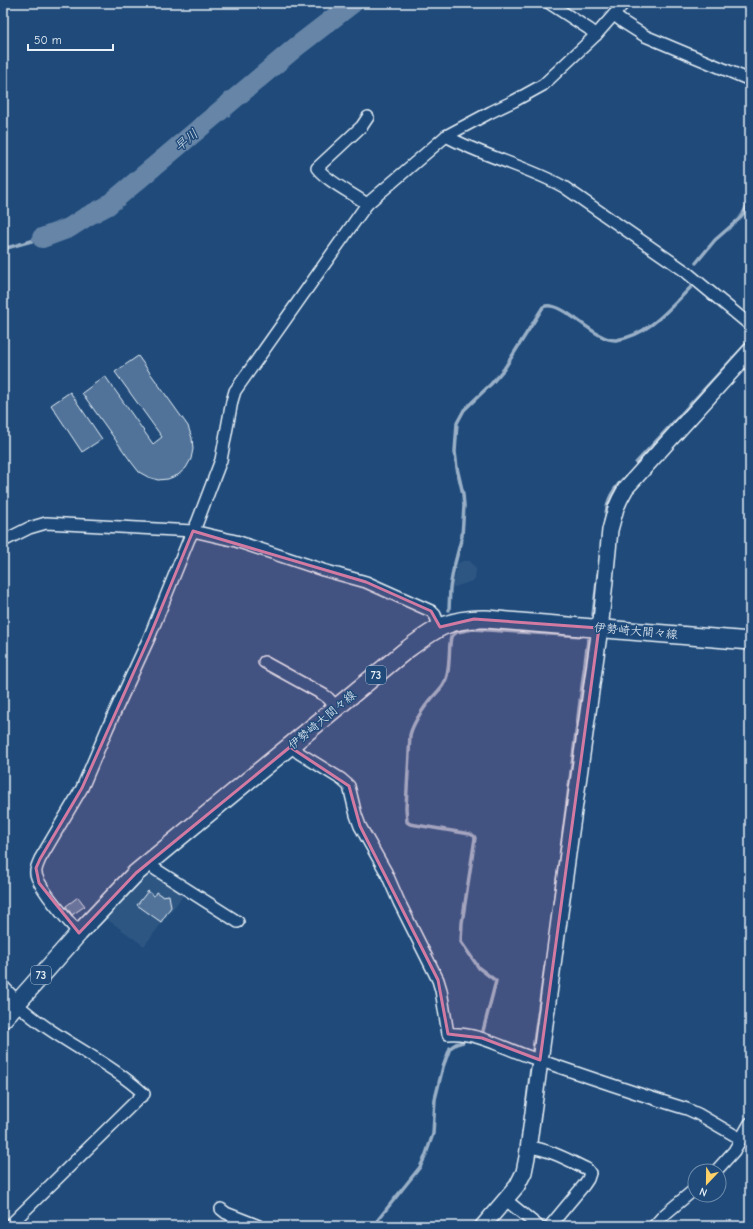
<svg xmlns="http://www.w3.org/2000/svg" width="753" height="1229" font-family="'Comic Neue','Klee One',sans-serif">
<rect width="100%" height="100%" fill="#1f4a7a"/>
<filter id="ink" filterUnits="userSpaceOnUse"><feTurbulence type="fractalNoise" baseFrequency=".025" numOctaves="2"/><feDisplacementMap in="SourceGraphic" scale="8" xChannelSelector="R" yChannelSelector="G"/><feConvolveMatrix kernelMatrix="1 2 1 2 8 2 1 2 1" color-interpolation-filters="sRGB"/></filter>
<g filter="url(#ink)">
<!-- built -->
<g fill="#2e5683">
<path d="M463,561H470L476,569L475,580L452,588L458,563Z"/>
<path d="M152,871L186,892L144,946L104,917L142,878Z"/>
</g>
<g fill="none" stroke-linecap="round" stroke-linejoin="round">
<!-- stream -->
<g stroke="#9ab0c7" stroke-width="3.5">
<path d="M3,249L42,238"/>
<path d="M696,263L715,240L738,220L743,214L750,199"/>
<path d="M636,463L750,340"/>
<path d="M605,522C607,501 609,495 623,479"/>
<path d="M449,610L450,588L453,571L462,536L464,506L463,494L457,468L455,452L457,423L464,410L491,384L504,369L543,307C561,298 595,342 616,340C648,336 670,308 691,287"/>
<path d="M593,615L598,574"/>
<path d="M554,903L588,640"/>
<path d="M483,1031L496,981L479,968L461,942L462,923L475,838L474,836L470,834L410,824L407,822L406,808L410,735C413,723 424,707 432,698C436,693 442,688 444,683C451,672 448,650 451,637L457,632L473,629L582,636"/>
<path d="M533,1049L545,967"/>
<path d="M527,1100L531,1068"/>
<path d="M373,1226L420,1167L425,1157L433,1134L435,1099L443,1067L450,1048L456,1044L463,1042"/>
<path d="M473,1226L480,1219"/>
</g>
<!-- river -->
<path stroke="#6685a7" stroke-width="20" d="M42,238L69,228L86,217L107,206L296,47L353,3"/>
</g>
<!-- building -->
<g fill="#517399" stroke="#e8f1f8">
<path d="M138,356L188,426L192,438L193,449L191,459L186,468L178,475L168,479L158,480L148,477L139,472L132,463L82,393L105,376L153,444L162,437L115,372Z"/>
<path d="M70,392L102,439L82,452L51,405Z"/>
<path d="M148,891L154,896L156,892L162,896L169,895L171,907L161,922L137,905Z"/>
<path d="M78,897L85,906L72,915L66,906Z"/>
</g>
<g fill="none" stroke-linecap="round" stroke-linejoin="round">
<!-- street casing -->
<g stroke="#e8f1f8" stroke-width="14">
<g id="street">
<path d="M549,3L589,29L596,35"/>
<path d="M614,15L623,22L645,36L750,80"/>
<path d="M446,136C484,157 527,166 564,187L685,271L750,325"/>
<path d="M367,204C352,193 328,182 317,168L362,126L368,117"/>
<path d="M3,541L29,528L46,523L193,531L236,541L323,570L366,582L431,611L435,615L440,627"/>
<path d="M264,662L324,695L328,698L337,708"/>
<path d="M291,746L299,753L341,779L349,786L356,815L360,826L386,872L399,902L438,980L441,990L448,1034C478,1032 503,1048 530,1057C582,1075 634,1093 687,1109L698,1114L741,1139"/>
<path d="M150,862L155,869L238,922"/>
<path d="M79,933C69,922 39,888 36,874C35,869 38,864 40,859L82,788L108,727L149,638L189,539L197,523L221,460L232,401L235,391L367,204L446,136L491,112L514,101L543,85L596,35L624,3"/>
<path d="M528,1147C549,1149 568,1160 587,1169L590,1173L588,1179L584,1185L550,1226"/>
<path d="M716,1171L734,1151L750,1123"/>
<path d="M506,1200L538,1226"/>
<path d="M221,1209L226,1213L259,1226"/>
<path d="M9,1226L139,1098L144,1094C106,1059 54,1039 16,1003"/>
<path d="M654,1226L664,1215L695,1189"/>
</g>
</g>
<!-- secondary casing -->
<g stroke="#e8f1f8" stroke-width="18">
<g id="secondary">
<path d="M3,989L16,1003"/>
<path d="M483,1226L517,1186L524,1172L527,1157L570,839L601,621L610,530L616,508L620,499L626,488L636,477L750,351"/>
</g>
</g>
<!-- primary casing -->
<g stroke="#e8f1f8" stroke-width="20">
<path id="primary" d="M3,1019L79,933L136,873L405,651C435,629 448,618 486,619L750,641"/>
</g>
<!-- street -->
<use href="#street" stroke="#1f4a7a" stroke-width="11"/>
<!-- secondary -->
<use href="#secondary" stroke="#1f4a7a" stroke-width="15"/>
<!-- primary -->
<use href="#primary" stroke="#1f4a7a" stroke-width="17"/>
</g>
</g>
<!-- marked area -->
<path fill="#d37aa2" fill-opacity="0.2" stroke="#d37aa2" stroke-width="3" stroke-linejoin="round" d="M193,531L366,582L431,611L440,627L474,619L599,628L540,1060L482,1038L448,1034L438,980L360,826L349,786L290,747L136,873L79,933L39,883L36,868L40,859L82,788L149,638Z"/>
<g text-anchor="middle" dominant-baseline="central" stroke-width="3" stroke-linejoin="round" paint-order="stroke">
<!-- shield labels -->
<g fill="#1f4a7a" stroke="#acbfd2" stroke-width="1">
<rect x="366" y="666" width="20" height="18" rx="3"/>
<rect x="31" y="966" width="20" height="18" rx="3"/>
</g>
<g font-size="11" font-weight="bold" fill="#e8f1f8">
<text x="376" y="675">73</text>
<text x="41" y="975">73</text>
</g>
<!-- street labels -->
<g font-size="12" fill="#e8f1f8" stroke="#1f4a7a">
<text transform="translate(636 631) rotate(5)">伊勢崎大間々線</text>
<text transform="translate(322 720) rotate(-40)">伊勢崎大間々線</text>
</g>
<!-- water labels -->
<g font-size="13" font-style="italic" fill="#d4e1ec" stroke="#1f4a7a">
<text transform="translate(186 140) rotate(-40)">早川</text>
</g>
</g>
<!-- margin -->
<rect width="753" height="1229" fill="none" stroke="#1f4a7a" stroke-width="16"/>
<rect x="8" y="8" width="737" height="1213" fill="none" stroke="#e8f1f8" stroke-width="1.5" filter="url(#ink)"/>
<!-- north arrow -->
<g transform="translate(707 1183) rotate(202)"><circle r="19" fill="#1f4a7a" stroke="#6f8dac"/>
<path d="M0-3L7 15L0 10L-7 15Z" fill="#ffd166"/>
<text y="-6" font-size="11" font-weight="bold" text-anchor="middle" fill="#e8f1f8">N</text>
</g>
<!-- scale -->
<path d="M28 44v6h85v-6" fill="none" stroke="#e8f1f8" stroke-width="2"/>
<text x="34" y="44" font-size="12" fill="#e8f1f8" stroke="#1f4a7a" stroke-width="3" paint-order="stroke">50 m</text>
</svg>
